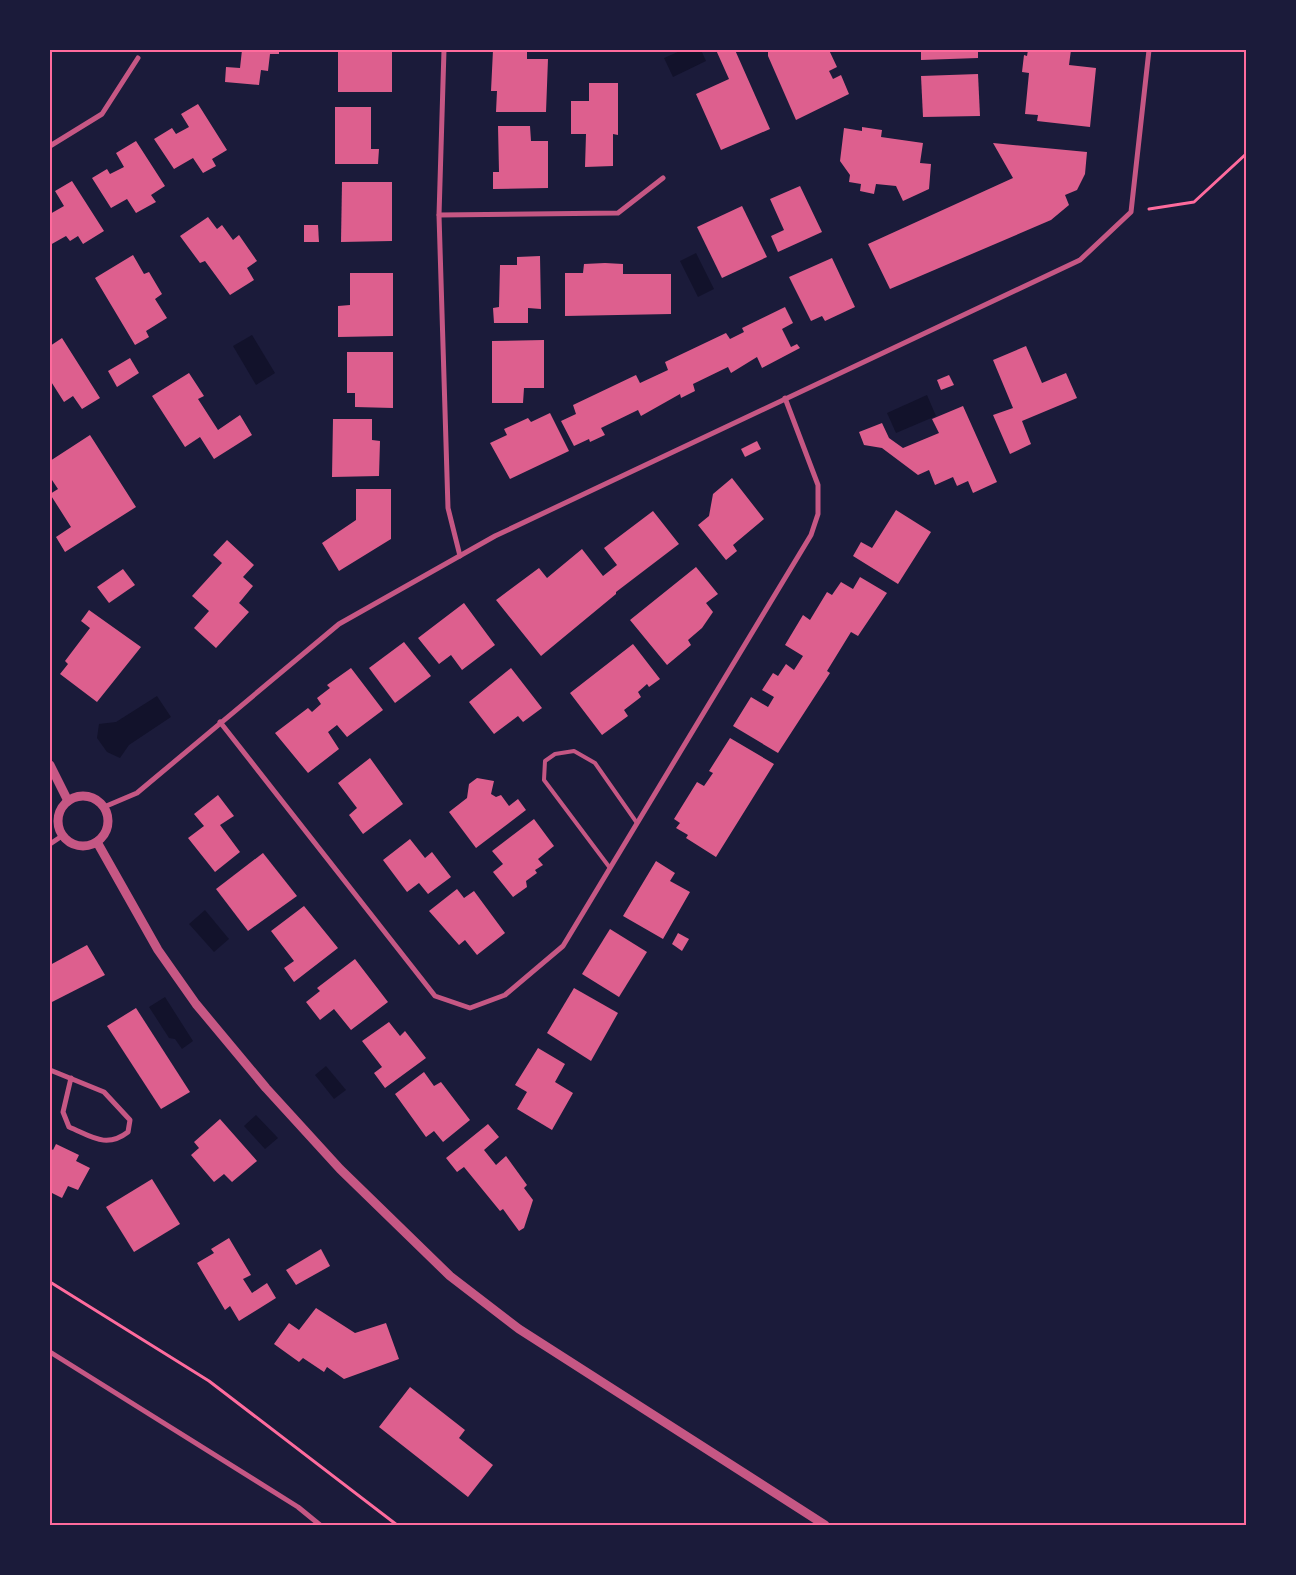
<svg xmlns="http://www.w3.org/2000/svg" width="1296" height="1575" font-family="'Archivo Narrow',sans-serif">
<rect width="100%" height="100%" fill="#1b1b3a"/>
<!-- water -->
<g fill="#12122b">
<path d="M682,50H701L706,61L673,77L664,58Z"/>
<path d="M696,253L714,289L698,297L680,261Z"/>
<path d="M252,335L275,373L256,385L233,346Z"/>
<path d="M927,395L936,416L896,433L887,413Z"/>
<path d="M157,696L171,717L129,745L120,758L107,752L97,738L99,724L116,722Z"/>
<path d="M205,910L229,939L214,952L189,924Z"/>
<path d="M165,997L193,1041L182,1049L175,1039L169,1038L149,1007Z"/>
<path d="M326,1066L346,1090L334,1099L315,1075Z"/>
<path d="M256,1115L278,1138L265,1149L244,1126Z"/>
</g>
<!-- building -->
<g fill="#dd5f8e">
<path d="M242,50H279V54H270L268,71L261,70L259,85L225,82L226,67L240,68Z"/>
<rect x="338" y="50" width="54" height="42"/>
<path d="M493,50H527V59H548L546,112H496L497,91H491Z"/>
<path d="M716,50H735L770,129L721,150L696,94L729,79Z"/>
<path d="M768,50H829L837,67L829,71L833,79L841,75L849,94L796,120L768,56Z"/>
<path d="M921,50H978V58L921,60Z"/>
<path d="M1028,50H1071L1069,65L1096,68L1090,127L1037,121L1038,115L1025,114L1029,73L1022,72L1024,55L1027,56Z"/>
<path d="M978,74L980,116L923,117L921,76Z"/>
<path d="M589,83H618V135L613,134V166L585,167L586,134H571V101H589Z"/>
<path d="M198,104L227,150L212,159L216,166L203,173L193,158L174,169L154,139L172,128L176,134L189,127L181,114Z"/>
<path d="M335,107H371V149H379L378,164H335Z"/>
<path d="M498,126H530L531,141H548V188L493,189V172H499Z"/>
<path d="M862,127L882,130L881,137L923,143L920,163L931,164L929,189L903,201L896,186L876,184L874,194L860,191L861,184L849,182L850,175L840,161L844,128L862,131Z"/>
<path d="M136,141L165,186L151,195L156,202L136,213L127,199L111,208L92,178L107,169L110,174L124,167L116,153Z"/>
<path d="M993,143L1087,152L1085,174L1077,190L1065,195L1069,205L1051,220L890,289L868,244L1013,178Z"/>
<path d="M72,181L104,231L83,244L78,236L70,241L66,236L50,245V214L64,206L55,191Z"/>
<path d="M342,182H392V241L341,242Z"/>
<path d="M800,186L822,232L778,252L771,236L784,230L770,199Z"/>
<path d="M742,206L767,257L722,278L697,227Z"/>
<path d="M208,217L217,229L222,225L233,240L239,235L257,261L247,268L254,280L230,295L205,261L200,263L180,236Z"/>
<path d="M304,225H318L319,242H304Z"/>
<path d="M133,255L144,274L149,272L162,294L155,299L167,318L146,331L149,337L135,345L95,278Z"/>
<path d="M540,256L541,309L528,308V323H494L493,308L499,307L500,265H517V257Z"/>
<path d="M832,258L855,307L825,321L822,316L811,321L789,277Z"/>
<path d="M605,263L623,264V274H671V314L565,316V273H583L584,264Z"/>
<path d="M350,273H393V336L338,337V306L350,305Z"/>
<path d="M785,307L793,323L782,329L791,347L797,344L800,348L762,368L757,357L731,373L728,367L693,384L695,391L681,398L680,394L641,416L638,410L601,428L605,435L590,442L589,439L574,446L561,421L576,414L573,405L636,375L640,383L668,370L665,362L726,333L730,339L744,332L742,328Z"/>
<path d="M62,338L100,398L82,409L73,396L64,402L50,380V346Z"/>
<path d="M544,340V388H524L523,403H492V341Z"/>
<path d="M1026,346L1042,383L1066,373L1077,398L1022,421L1031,444L1010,454L993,415L1013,408L993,360Z"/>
<path d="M347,352H393V408L355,407V393H347Z"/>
<path d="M130,358L139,373L117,387L108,371Z"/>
<path d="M189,373L204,396L198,399L218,430L240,415L252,435L214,459L200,437L185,447L152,396Z"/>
<path d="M949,375L954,385L941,390L937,380Z"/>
<path d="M963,406L997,482L973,493L968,481L957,486L953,477L935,485L929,470L918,475L882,448L864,445L859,432L882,423L889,438L903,448L939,433L932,419Z"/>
<path d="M550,413L569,451L510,479L490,443L507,435L504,429L528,418L531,422Z"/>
<path d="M333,419H372V440L380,441L379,476L332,477Z"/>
<path d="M90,435L136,507L65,552L56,537L71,527L50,494L58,489L50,477V461Z"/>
<path d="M757,441L761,449L745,457L741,449Z"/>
<path d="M732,478L764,519L733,545L737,551L726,560L698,525L709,516L713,494Z"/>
<path d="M356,489H391V539L339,571L322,543L356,520Z"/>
<path d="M896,510L931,532L898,584L853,556L861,542L872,548Z"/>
<path d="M653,511L679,544L616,592V594L541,656L496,600L539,568L547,578L582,549L603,576L617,565L604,548Z"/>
<path d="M227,540L254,565L243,577L253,586L239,603L249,612L216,648L194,628L209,611L192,596L222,563L213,555Z"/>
<path d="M696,567L718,594L706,603L713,612L702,628L688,640L691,645L667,665L630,620Z"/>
<path d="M123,569L135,585L109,603L97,587Z"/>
<path d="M860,577L887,593L858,636L851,632L827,671L830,673L778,753L733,726L751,697L768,707L774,697L762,690L773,673L778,676L786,664L794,670L803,656L785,645L803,615L810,620L827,592L832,595L841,582L853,589Z"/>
<path d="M464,603L495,645L462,670L451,655L439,664L418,638Z"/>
<path d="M89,610L141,647L97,702L60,674L68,664L65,661L90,628L81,621Z"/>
<path d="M404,642L431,676L395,703L369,668Z"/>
<path d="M633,644L660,679L649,687L647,684L638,692L641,697L624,710L628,716L602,735L570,693Z"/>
<path d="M351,668L383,710L347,737L337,725L328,732L339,749L308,773L275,733L308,708L312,712L321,704L317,698L330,688L327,685Z"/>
<path d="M511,668L542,708L523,722L518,716L494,734L469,702Z"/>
<path d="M730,738L774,764L716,857L686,838L688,835L676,828L680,823L674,819L697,782L704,786L713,773L709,771Z"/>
<path d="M370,758L403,804L363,834L349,815L357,808L338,783Z"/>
<path d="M477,778L494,781L491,794L496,797L501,795L509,806L518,799L526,810L476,848L449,812L467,798L469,784Z"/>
<path d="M218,795L234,816L220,825L240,852L215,872L188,838L204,826L194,814Z"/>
<path d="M534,819L554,846L538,859L543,865L535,870L537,873L526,881L527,887L513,897L493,872L503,864L492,851Z"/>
<path d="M410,839L425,858L432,852L451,877L428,894L419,883L407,892L383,860Z"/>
<path d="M263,853L297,896L248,931L216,889Z"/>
<path d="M656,861L675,873L670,881L690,892L663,939L623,916Z"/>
<path d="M457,889L464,898L474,891L505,933L477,955L465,940L459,945L429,911Z"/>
<path d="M304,906L338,948L294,982L284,968L294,961L271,931Z"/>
<path d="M610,929L647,952L619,997L582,974Z"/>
<path d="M678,933L689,939L682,951L672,944Z"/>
<path d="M87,945L105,975L50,1003V965Z"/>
<path d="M355,959L388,1002L351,1030L334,1009L320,1020L306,1002L320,991L317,988Z"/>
<path d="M574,988L618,1013L591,1061L547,1033Z"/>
<path d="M136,1008L190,1092L161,1109L107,1026Z"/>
<path d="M389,1022L400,1036L405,1031L426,1058L385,1088L374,1073L382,1067L362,1041Z"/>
<path d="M538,1048L565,1064L555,1082L573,1093L552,1130L517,1109L527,1092L515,1085Z"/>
<path d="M424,1072L434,1086L441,1082L470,1120L443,1142L434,1131L426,1137L395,1094Z"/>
<path d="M220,1119L257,1161L232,1182L224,1174L214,1182L191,1155L199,1148L194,1142Z"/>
<path d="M488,1124L499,1137L484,1150L496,1165L506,1156L527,1185L524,1188L533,1200L524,1228L519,1231L503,1209L500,1211L464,1167L457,1172L446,1158Z"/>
<path d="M56,1144L79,1155L76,1161L90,1168L78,1190L68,1186L62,1198L50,1192V1148L53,1150Z"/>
<path d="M152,1179L180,1224L134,1252L106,1207Z"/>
<path d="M229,1238L251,1275L243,1279L252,1293L267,1283L276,1298L239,1321L230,1306L225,1310L197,1263L214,1253L211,1249Z"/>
<path d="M321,1249L330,1266L296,1285L286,1270Z"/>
<path d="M316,1308L355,1333L386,1323L399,1359L344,1379L327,1367L324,1372L303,1358L299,1362L274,1344L289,1323L299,1330Z"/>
<path d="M410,1387L465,1430L459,1438L493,1465L468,1497L379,1427Z"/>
</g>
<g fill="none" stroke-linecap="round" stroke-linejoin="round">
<!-- path -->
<g stroke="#ff6b9d" stroke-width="3">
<path d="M1149,209L1194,202L1246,154"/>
<path d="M50,1282L209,1381L397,1525"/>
</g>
<!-- service -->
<path stroke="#c65784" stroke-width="4" d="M610,868L544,780L545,761L555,754L574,751L595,763L637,823"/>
<!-- minor -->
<g stroke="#c65784" stroke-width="5">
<path d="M444,50L439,215L448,508L460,556"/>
<path d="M50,146L102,114L138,58"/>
<path d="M439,215L618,213L663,178"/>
<path d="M220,722L435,996L470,1008L505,995L563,946L811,535L818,514V485L785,398"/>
<path d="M104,807L137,793L339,624L495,536L1080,260L1131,212L1149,50"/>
<path d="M50,844L62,836"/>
<path d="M50,1070L104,1092L130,1120L128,1132C106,1149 91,1136 69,1127L63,1112L71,1078"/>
<path d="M50,1352L298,1507L320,1525"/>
</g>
<!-- tertiary -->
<g stroke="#c65784" stroke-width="9">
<path d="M50,765L68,801"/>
<circle cx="83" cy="821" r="25"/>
<path d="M97,842L158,950L196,1004L266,1088L340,1169L450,1276L519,1329L825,1525"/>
</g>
</g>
<!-- border -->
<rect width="1296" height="1575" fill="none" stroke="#1b1b3a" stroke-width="102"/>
<rect x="51" y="51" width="1194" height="1473" fill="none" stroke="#ff6b9d" stroke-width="2"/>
</svg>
